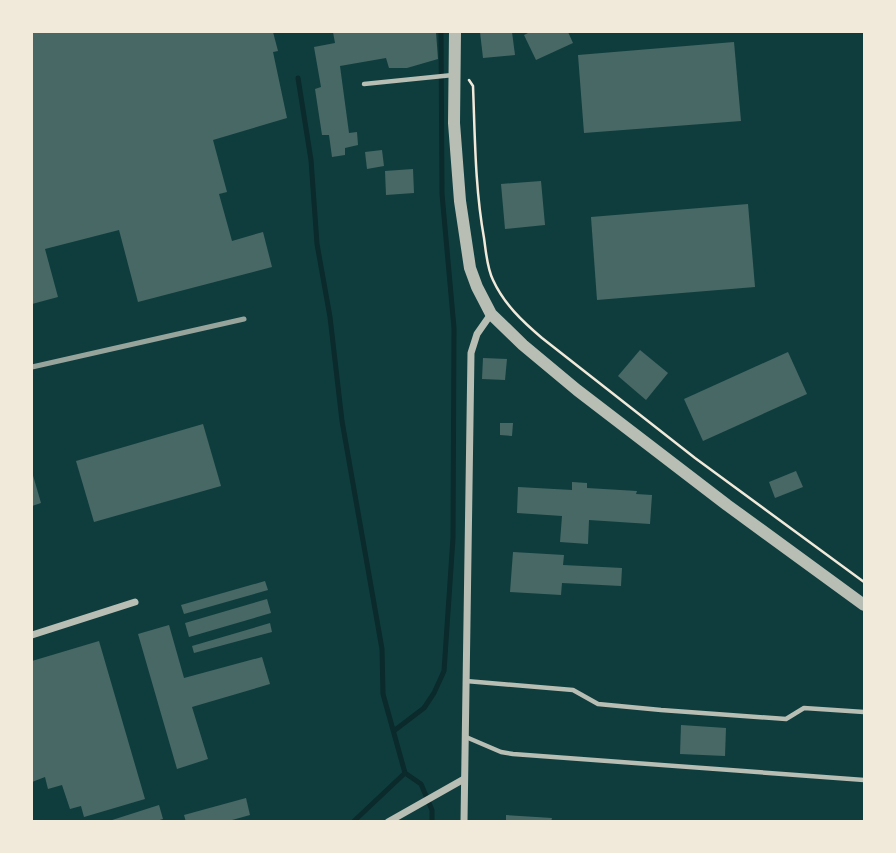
<svg xmlns="http://www.w3.org/2000/svg" width="896" height="853" font-family="'Sofia Sans Condensed',sans-serif">
<rect width="100%" height="100%" fill="#0f3d3e"/>
<g fill="none" stroke-linecap="round" stroke-linejoin="round">
<!-- stream -->
<g stroke="#0a2a2b" stroke-width="5">
<path d="M298,78L311,160L317,244L330,317L342,421L382,649L383,694L405,773L421,784L432,810V822"/>
<path d="M395,730L424,708L434,693L444,671L453,538L454,328L442,194L441,32"/>
<path d="M353,822L405,773"/>
</g>
</g>
<!-- building -->
<g fill="#486865">
<path d="M32,32H273L278,51L273,52L287,118L213,140L227,192L219,194L232,241L263,232L272,267L138,302L119,230L45,249L58,297L32,304Z"/>
<path d="M333,32H436L438,59L407,68H389L386,58L340,66L349,133L357,132L358,145L345,148V155L332,157L329,135H322L315,89L321,87L314,47L335,43Z"/>
<path d="M480,32H512L515,55L483,58Z"/>
<path d="M530,32H568L573,43L536,60L524,35Z"/>
<path d="M734,42L741,121L584,133L578,55Z"/>
<path d="M382,150L384,166L367,169L365,152Z"/>
<path d="M413,169L414,193L386,195L385,171Z"/>
<path d="M541,181L545,225L505,229L501,184Z"/>
<path d="M748,204L755,287L597,300L591,217Z"/>
<path d="M640,350L668,373L646,400L618,376Z"/>
<path d="M788,352L807,394L703,441L684,399Z"/>
<path d="M483,358L507,359L505,380L482,379Z"/>
<path d="M500,423H513L512,436L500,435Z"/>
<path d="M203,424L221,486L94,522L76,461Z"/>
<path d="M796,471L803,487L775,498L769,482Z"/>
<path d="M32,472L41,503L32,506Z"/>
<path d="M572,482L587,483V488L637,491L636,494L652,495L650,524L589,520L588,544L560,542L562,516L517,513L518,487L572,490Z"/>
<path d="M513,552L564,555L563,565L622,568L621,586L562,583L561,595L510,592Z"/>
<path d="M265,581L268,590L184,614L181,605Z"/>
<path d="M267,599L271,613L189,637L185,623Z"/>
<path d="M270,623L272,632L194,653L192,646Z"/>
<path d="M169,625L184,678L262,657L270,684L192,707L208,759L177,769L138,634Z"/>
<path d="M99,641L145,799L84,817L81,806L70,809L62,785L48,789L45,777L32,782V661Z"/>
<path d="M681,725L726,728L725,756L680,754Z"/>
<path d="M246,798L250,815L225,822H186L184,815Z"/>
<path d="M159,805L163,819L153,822H106Z"/>
<path d="M506,815L552,818L551,822H506Z"/>
</g>
<g fill="none" stroke-linecap="round" stroke-linejoin="round">
<!-- path -->
<path stroke="#f1e9da" stroke-width="2.5" d="M469,80L473,86C475,137 475,188 484,238C486,252 487,268 493,280C504,304 522,321 542,338L695,458L864,582"/>
<!-- service -->
<g stroke="#b8beb3" stroke-width="4.5">
<path d="M364,84L453,75"/>
<path d="M466,681L573,690L598,704L661,710L786,719L804,708L864,712"/>
<path d="M466,737L501,752L513,754L864,780"/>
</g>
<!-- minor -->
<g stroke="#b8beb3" stroke-width="7">
<path d="M32,635L135,602"/>
<path d="M388,822L464,779"/>
<path d="M464,822L471,353L477,334L491,314"/>
</g>
<!-- tertiary -->
<path stroke="#b8beb3" stroke-width="12" d="M455,32L454,123L460,201L470,268L477,287L491,314L523,345L577,390L727,505L864,605"/>
<!-- rail -->
<path stroke="#97a49c" stroke-width="5" d="M32,367L244,319"/>
</g>
<!-- border -->
<rect width="896" height="853" fill="none" stroke="#f1e9da" stroke-width="66"/>
</svg>
